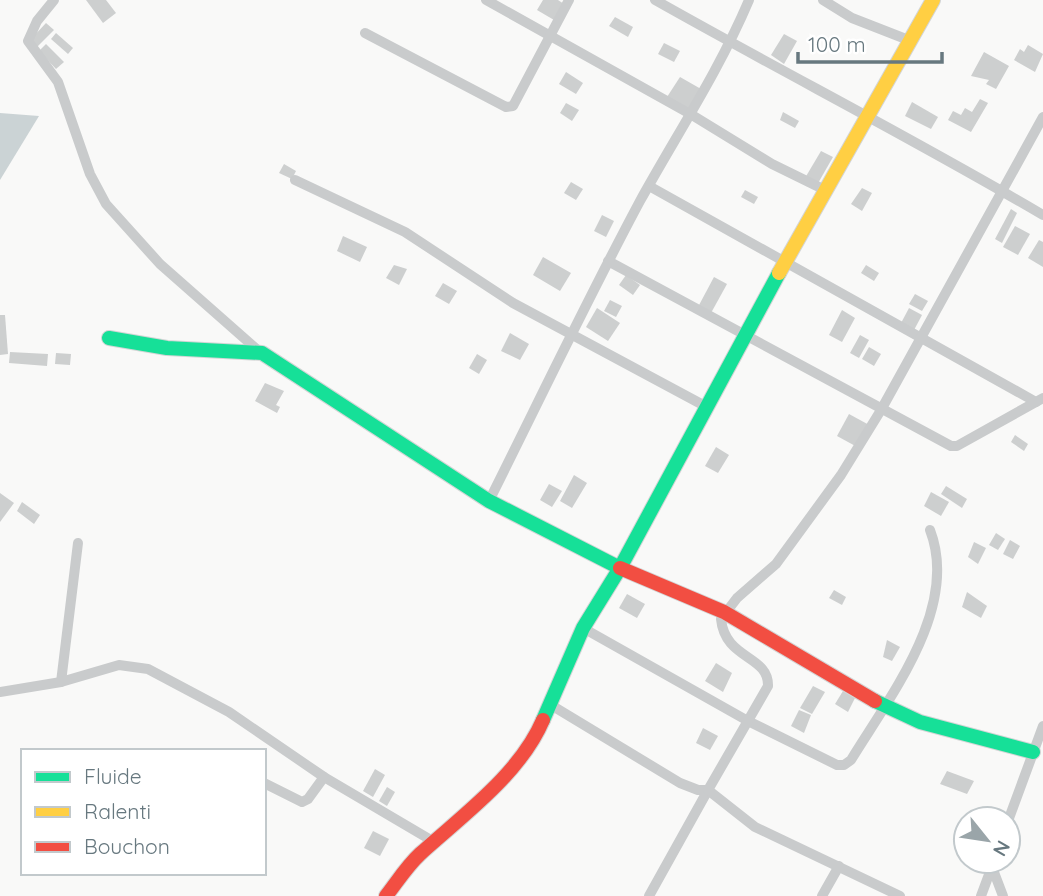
<svg xmlns="http://www.w3.org/2000/svg" width="1043" height="896" font-family="Quicksand,sans-serif">
<rect width="100%" height="100%" fill="#f9f9f8"/>
<!-- water -->
<path fill="#cbd3d5" d="M0,113L39,116L0,180Z"/>
<!-- building -->
<g fill="#cdcfcf">
<path d="M86,0H106L116,13L103,23Z"/>
<path d="M543,0H558L564,4L554,20L537,10Z"/>
<path d="M615,17L633,27L628,37L609,26Z"/>
<path d="M46,23L54,30L37,47L30,40Z"/>
<path d="M56,33L73,48L68,54L51,39Z"/>
<path d="M784,34L797,41L784,64L771,55Z"/>
<path d="M664,43L680,51L674,62L658,54Z"/>
<path d="M46,44L64,62L56,69L39,51Z"/>
<path d="M1028,45L1043,54L1035,72L1014,60L1020,49L1024,52Z"/>
<path d="M984,52L1009,66L996,89L986,84L989,80L971,76Z"/>
<path d="M566,72L583,83L576,94L559,84Z"/>
<path d="M680,77L701,89L691,111L667,97Z"/>
<path d="M980,99L988,103L971,132L948,120L953,111L961,115L965,108L972,112Z"/>
<path d="M912,102L938,117L931,129L905,116Z"/>
<path d="M566,103L579,110L572,121L560,113Z"/>
<path d="M783,112L799,121L795,128L780,120Z"/>
<path d="M821,151L833,157L817,185L805,178Z"/>
<path d="M284,164L296,171L292,179L279,173Z"/>
<path d="M571,182L583,189L576,200L564,193Z"/>
<path d="M862,188L872,193L862,211L851,204Z"/>
<path d="M745,190L758,197L754,204L741,197Z"/>
<path d="M1011,209L1017,213L1002,243L995,239Z"/>
<path d="M602,215L614,221L606,237L594,231Z"/>
<path d="M1015,226L1030,234L1018,255L1003,247Z"/>
<path d="M343,236L367,247L360,262L337,251Z"/>
<path d="M1039,240L1043,242V267L1028,258Z"/>
<path d="M543,257L571,273L560,291L533,275Z"/>
<path d="M394,265L407,269L399,285L386,278Z"/>
<path d="M866,265L879,273L874,281L861,273Z"/>
<path d="M626,275L640,285L633,295L619,285Z"/>
<path d="M714,277L727,284L711,313L698,307Z"/>
<path d="M443,283L457,291L449,304L435,296Z"/>
<path d="M915,294L928,301L922,311L909,304Z"/>
<path d="M610,300L622,306L616,317L604,311Z"/>
<path d="M597,308L620,323L608,341L586,327Z"/>
<path d="M909,308L922,315L913,332L900,325Z"/>
<path d="M842,310L855,318L842,342L829,335Z"/>
<path d="M0,315H5L8,354L0,355Z"/>
<path d="M510,333L529,344L520,360L501,351Z"/>
<path d="M860,335L869,340L859,358L850,353Z"/>
<path d="M869,347L881,354L874,366L862,359Z"/>
<path d="M10,352L48,354L47,366L9,363Z"/>
<path d="M56,353L71,354L70,365L55,364Z"/>
<path d="M477,354L487,360L479,374L469,368Z"/>
<path d="M265,383L284,391L276,405L280,407L277,413L255,401Z"/>
<path d="M849,414L871,426L859,448L837,436Z"/>
<path d="M1015,435L1028,444L1024,451L1011,442Z"/>
<path d="M716,447L729,455L718,473L705,466Z"/>
<path d="M574,475L587,483L572,508L560,501Z"/>
<path d="M549,484L562,491L552,507L540,500Z"/>
<path d="M946,486L967,499L962,508L941,494Z"/>
<path d="M931,492L949,502L941,516L924,506Z"/>
<path d="M0,493L14,503L0,522Z"/>
<path d="M22,502L40,515L34,524L17,511Z"/>
<path d="M996,533L1005,539L998,550L989,545Z"/>
<path d="M1010,540L1020,546L1013,559L1003,554Z"/>
<path d="M974,542L986,548L978,564L968,557Z"/>
<path d="M834,590L846,597L842,605L829,598Z"/>
<path d="M967,592L987,606L981,618L962,607Z"/>
<path d="M627,594L645,604L637,618L619,608Z"/>
<path d="M887,640L900,647L892,661L883,657Z"/>
<path d="M716,663L732,673L723,692L705,681Z"/>
<path d="M813,686L825,692L812,714L800,708Z"/>
<path d="M843,691L855,698L848,712L835,704Z"/>
<path d="M799,710L811,715L804,733L791,726Z"/>
<path d="M703,728L718,736L710,750L696,743Z"/>
<path d="M375,769L385,775L373,797L363,791Z"/>
<path d="M947,771L974,781L967,794L940,784Z"/>
<path d="M387,787L395,792L387,806L379,801Z"/>
<path d="M373,831L389,839L380,856L364,848Z"/>
</g>
<g fill="none" stroke-linecap="round" stroke-linejoin="round">
<!-- fast casing -->
<g stroke="#d3d5d5" stroke-width="16">
<g id="fast">
<path d="M109,338L167,348L262,353L489,501L620,568"/>
<path d="M875,701L920,722L1033,752"/>
<path d="M543,720L583,628L620,568L779,273"/>
</g>
</g>
<!-- slow casing -->
<g stroke="#d3d5d5" stroke-width="16">
<path id="slow" d="M779,273L933,0"/>
</g>
<!-- jam casing -->
<g stroke="#d3d5d5" stroke-width="16">
<g id="jam">
<path d="M620,568L724,612L875,701"/>
<path d="M386,896C397,882 407,866 420,854C463,815 520,774 543,720"/>
</g>
</g>
<!-- street -->
<g stroke="#c9cbcc" stroke-width="10">
<path d="M54,0L37,21L28,41L58,82L90,174L106,204L160,264L261,353"/>
<path d="M486,0L692,115L772,164L825,190"/>
<path d="M655,0C784,73 916,140 1043,215"/>
<path d="M823,0L852,18L911,41"/>
<path d="M365,33L506,107L513,106L569,0"/>
<path d="M295,180L405,232L513,303L705,406"/>
<path d="M649,186L1036,402"/>
<path d="M608,261L951,446H957L1043,398"/>
<path d="M489,501C539,401 587,300 640,201C677,134 719,71 749,0"/>
<path d="M583,628L748,721L837,765H844L851,760C890,696 960,608 930,530"/>
<path d="M61,682L78,543"/>
<path d="M0,692L61,682L119,665L148,669L229,712L324,777L436,843"/>
<path d="M551,705L680,783L698,790H708L649,896"/>
<path d="M264,783L302,802L308,799L324,777"/>
<path d="M1008,821L1043,726"/>
<path d="M992,867L1003,896"/>
<path d="M822,896L839,866"/>
<path d="M900,896L755,827L708,790L768,686C769,655 725,660 721,619L737,598L776,564L841,475L881,410L1043,117"/>
<path d="M981,896L994,861"/>
</g>
<!-- fast -->
<use href="#fast" stroke="#16e098" stroke-width="14"/>
<!-- slow -->
<use href="#slow" stroke="#ffcf43" stroke-width="14"/>
<!-- jam -->
<use href="#jam" stroke="#f24e42" stroke-width="14"/>
</g>
<!-- legend -->
<rect x="21" y="749" width="245" height="126" fill="#ffffff" stroke="#c2c9cc" stroke-width="2"/>
<rect x="35" y="772" width="35" height="10" fill="#16e098" stroke="#c2c9cc" stroke-width="2"/>
<text x="84" y="784" font-size="21" fill="#67787f">Fluide</text>
<rect x="35" y="807" width="35" height="10" fill="#ffcf43" stroke="#c2c9cc" stroke-width="2"/>
<text x="84" y="819" font-size="21" fill="#67787f">Ralenti</text>
<rect x="35" y="842" width="35" height="10" fill="#f24e42" stroke="#c2c9cc" stroke-width="2"/>
<text x="84" y="854" font-size="21" fill="#67787f">Bouchon</text>
<!-- north arrow -->
<g transform="translate(987 840) rotate(120)"><circle r="33" fill="#ffffff" stroke="#c2c9cc" stroke-width="2"/>
<path d="M0-5L12 26L0 18L-12 26Z" fill="#9aa5a9"/>
<text y="-10" font-size="19" font-weight="bold" text-anchor="middle" fill="#67787f">N</text>
</g>
<!-- scale -->
<path d="M798 52v10h144v-10" fill="none" stroke="#67787f" stroke-width="3.5"/>
<text x="808" y="52" font-size="21" fill="#67787f" stroke="#ffffff" stroke-width="5" paint-order="stroke">100 m</text>
</svg>
